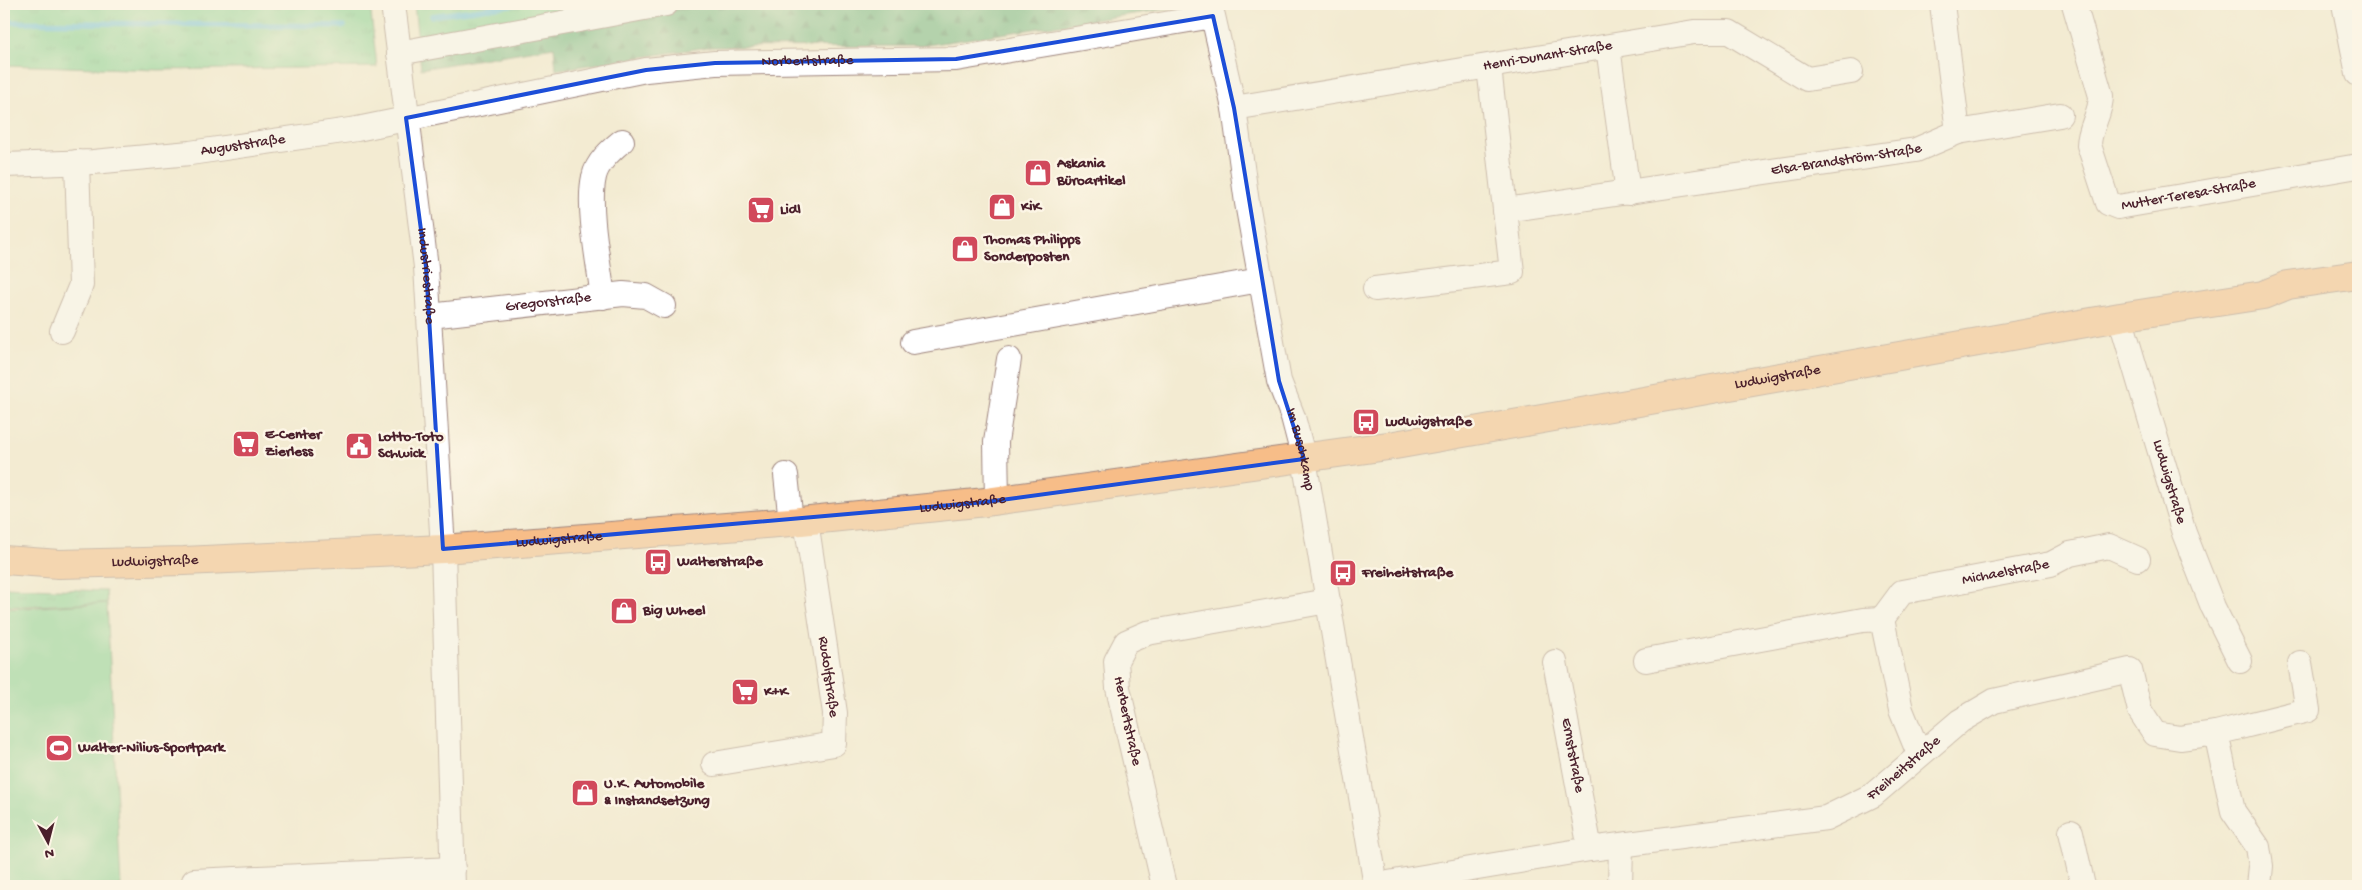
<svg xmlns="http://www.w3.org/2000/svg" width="2362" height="890" font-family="'Gochi Hand',sans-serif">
<defs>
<pattern id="grass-tufts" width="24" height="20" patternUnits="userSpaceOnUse" patternTransform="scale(1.25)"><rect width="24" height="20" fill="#80d294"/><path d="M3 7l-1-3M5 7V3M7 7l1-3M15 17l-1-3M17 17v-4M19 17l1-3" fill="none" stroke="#70b480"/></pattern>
<pattern id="forest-firs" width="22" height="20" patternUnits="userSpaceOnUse" patternTransform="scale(1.25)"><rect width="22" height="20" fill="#68b47e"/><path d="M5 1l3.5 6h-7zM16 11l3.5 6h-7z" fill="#589267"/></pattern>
</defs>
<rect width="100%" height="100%" fill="#fcf5e5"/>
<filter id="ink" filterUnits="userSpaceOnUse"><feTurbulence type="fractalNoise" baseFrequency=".02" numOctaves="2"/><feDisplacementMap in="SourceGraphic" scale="10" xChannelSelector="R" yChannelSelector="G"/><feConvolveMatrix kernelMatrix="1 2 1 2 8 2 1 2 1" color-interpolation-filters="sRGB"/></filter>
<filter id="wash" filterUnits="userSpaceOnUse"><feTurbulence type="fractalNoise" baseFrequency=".0096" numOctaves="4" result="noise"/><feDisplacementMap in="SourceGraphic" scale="20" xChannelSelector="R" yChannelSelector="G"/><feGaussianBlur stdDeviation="1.12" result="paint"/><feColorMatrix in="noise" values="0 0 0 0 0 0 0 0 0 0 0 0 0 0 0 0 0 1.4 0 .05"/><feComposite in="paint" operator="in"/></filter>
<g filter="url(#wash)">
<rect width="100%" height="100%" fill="#f3ebd2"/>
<!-- grass -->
<g fill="url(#grass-tufts)" stroke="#657860">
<path d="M4,4H370L377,67L158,70L4,65Z"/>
<path d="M414,4H713L419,52Z"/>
<path d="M4,587L106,591L107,603L4,607Z"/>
</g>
<!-- forest -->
<path fill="url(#forest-firs)" stroke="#596a54" d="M713,4H1181L1167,9L921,46L709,47L556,70L554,47L421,69L419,52Z"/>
<!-- pitch -->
<path fill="#80d294" stroke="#657860" d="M107,603L121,886H4V609Z"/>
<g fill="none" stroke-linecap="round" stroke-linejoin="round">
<!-- stream -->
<g stroke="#61bfdf" stroke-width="5.5">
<path d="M432,16L517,4"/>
<path d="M4,22L344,26"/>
</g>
</g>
</g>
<g filter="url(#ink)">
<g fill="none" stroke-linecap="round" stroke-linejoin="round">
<!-- minor casing -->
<g stroke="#9e857e" stroke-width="26">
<g id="minor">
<path id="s1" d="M393,4L426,267L443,549L453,886"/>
<path d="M1942,4L1958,132"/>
<path id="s2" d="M2074,4L2101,96C2101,114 2089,128 2089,145L2108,203L2118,207L2358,166"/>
<path d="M2344,4L2358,74"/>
<path d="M1608,47L1628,193"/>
<path d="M399,53L666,4"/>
<path id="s3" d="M1234,108L1694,32H1729L1807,79L1851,72"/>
<path id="s4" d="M4,165L93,162L190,153L357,129L646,70L715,63L956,59L1213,16L1234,108L1247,203L1279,381L1293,417L1304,459L1376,886"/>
<path id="s5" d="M1505,210L1916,150L1958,132L2060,115"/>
<path d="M1375,289L1512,272L1489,67"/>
<path d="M603,297C599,265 587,207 594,177C597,162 611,150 622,141"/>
<path id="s6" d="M430,316L623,294L646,296L664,306"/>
<path id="s7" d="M2120,317L2184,533L2213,607L2240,661"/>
<path d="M62,331L81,285L77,162"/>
<path d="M913,342L1260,280"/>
<path d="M786,475L791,522"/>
<path d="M997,501L996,442L1009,359"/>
<path id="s8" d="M1882,619L1902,592L2051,564L2070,554L2109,546L2138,559"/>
<path d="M1646,660L1863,620L1882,619L1901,710L1919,754"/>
<path id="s9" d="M1555,662L1590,849"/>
<path d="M2216,733L2308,710L2300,663"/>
<path d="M714,764L834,744L835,713L806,521"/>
<path d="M2071,832L2083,886"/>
<path d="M194,881L453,869"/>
<path id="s10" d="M1376,885L1590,849L1826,818L1873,795L1960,721L1994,701L2130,670L2140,711L2155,734L2180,738L2216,733L2233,811L2258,847L2261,866L2259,886"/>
<path d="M1164,886L1118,688L1116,661L1126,642L1147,633L1328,601"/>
<path d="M1620,886L1621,846"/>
</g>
</g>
<!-- major casing -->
<g stroke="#9e857e" stroke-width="30">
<g id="major">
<path id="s11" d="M4,560L59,564L184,561L443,549L791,522L986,502L1395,445L2120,317L2263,295L2288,285L2358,275"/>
</g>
</g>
<!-- minor -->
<use href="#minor" stroke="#fff" stroke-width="24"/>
<!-- major -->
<use href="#major" stroke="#f7bd88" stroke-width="28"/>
</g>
</g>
<!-- marked area -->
<path d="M0 0H2362V890H0ZM1213,16L1234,108L1279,381L1304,459L986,502L443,549L426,267L406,118L646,70L715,63L956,59Z" fill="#f3ebd2" fill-opacity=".55" fill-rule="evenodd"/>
<path fill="none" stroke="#1d4ed8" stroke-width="4" stroke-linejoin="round" d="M1213,16L1234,108L1279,381L1304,459L986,502L443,549L426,267L406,118L646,70L715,63L956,59Z"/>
<!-- icons -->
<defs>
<g id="shop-square" transform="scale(1.4375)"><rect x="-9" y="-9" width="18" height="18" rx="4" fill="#d1495b" stroke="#fcf5e5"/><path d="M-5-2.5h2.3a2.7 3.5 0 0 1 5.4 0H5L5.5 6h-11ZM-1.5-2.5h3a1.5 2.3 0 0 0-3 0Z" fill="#fff"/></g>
<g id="supermarket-square" transform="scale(1.4375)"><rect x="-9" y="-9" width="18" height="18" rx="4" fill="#d1495b" stroke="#fcf5e5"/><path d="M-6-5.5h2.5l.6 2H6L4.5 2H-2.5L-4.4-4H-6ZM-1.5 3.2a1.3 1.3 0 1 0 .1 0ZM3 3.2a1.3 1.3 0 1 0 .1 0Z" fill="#fff"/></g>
<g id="bus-square" transform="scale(1.4375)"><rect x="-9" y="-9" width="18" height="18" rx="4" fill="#d1495b" stroke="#fcf5e5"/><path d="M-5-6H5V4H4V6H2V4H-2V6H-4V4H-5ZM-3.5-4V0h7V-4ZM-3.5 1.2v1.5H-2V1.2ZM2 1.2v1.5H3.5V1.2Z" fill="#fff"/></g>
<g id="civic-square" transform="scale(1.4375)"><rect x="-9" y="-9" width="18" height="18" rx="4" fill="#d1495b" stroke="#fcf5e5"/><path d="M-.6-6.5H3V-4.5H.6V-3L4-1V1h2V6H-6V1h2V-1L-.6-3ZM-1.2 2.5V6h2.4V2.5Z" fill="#fff"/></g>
<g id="stadium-square" transform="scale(1.4375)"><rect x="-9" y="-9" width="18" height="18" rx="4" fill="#d1495b" stroke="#fcf5e5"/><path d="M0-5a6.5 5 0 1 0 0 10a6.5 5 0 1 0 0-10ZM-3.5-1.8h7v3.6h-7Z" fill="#fff"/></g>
</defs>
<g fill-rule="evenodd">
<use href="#shop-square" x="1038" y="173"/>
<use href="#shop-square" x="1002" y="207"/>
<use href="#supermarket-square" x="761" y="210"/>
<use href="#shop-square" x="965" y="249"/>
<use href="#bus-square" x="1366" y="422"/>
<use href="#supermarket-square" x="246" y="444"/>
<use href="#civic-square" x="359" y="446"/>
<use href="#bus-square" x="658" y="562"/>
<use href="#bus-square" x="1343" y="573"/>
<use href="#shop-square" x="624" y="611"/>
<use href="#supermarket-square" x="745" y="692"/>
<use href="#stadium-square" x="59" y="748"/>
<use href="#shop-square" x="585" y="793"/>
</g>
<g text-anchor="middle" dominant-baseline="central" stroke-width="5" stroke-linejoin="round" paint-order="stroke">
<!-- street labels -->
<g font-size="15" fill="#4a1f2b" stroke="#fcf5e5">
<text stroke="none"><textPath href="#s3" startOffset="318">Henri-Dunant-Straße</textPath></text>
<text stroke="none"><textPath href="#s4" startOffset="812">Norbertstraße</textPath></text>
<text stroke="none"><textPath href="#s4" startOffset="240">Auguststraße</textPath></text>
<text stroke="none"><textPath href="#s5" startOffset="345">Elsa-Brandström-Straße</textPath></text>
<text stroke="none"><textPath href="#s2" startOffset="290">Mutter-Teresa-Straße</textPath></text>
<text stroke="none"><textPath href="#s1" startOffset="274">Industriestraße</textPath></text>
<text stroke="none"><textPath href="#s6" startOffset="119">Gregorstraße</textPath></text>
<text stroke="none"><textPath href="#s11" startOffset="1786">Ludwigstraße</textPath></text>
<text stroke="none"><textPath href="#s4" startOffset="1664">Im Buschkamp</textPath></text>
<text stroke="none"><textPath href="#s7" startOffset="172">Ludwigstraße</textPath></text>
<text stroke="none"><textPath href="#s11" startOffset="961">Ludwigstraße</textPath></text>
<text stroke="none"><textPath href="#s11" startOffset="556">Ludwigstraße</textPath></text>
<text stroke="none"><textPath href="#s11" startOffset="151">Ludwigstraße</textPath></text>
<text stroke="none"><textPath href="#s8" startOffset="139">Michaelstraße</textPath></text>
<text transform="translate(828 677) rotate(82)">Rudolfstraße</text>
<text transform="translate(1127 721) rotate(78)">Herbertstraße</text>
<text stroke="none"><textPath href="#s9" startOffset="95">Ernststraße</textPath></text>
<text stroke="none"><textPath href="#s10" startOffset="548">Freiheitstraße</textPath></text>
</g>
<!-- poi labels -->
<g font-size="15" font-weight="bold" fill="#4a1f2b" stroke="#fcf5e5" text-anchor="start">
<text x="1057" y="164">Askania<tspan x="1057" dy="17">Büroartikel</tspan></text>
<text x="1021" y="207">KiK</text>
<text x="780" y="210">Lidl</text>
<text x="984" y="240">Thomas Philipps<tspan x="984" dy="17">Sonderposten</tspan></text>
<text x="1385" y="422">Ludwigstraße</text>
<text x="265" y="435">E-Center<tspan x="265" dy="17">Zierless</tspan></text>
<text x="378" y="437">Lotto-Toto<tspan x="378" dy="17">Schwick</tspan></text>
<text x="677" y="562">Walterstraße</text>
<text x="1362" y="573">Freiheitstraße</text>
<text x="643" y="611">Big Wheel</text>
<text x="764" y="692">K+K</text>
<text x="78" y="748">Walter-Nilius-Sportpark</text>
<text x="604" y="784">U.K. Automobile<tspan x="604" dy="17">&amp; Instandsetzung</tspan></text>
</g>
</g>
<!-- margin -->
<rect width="2362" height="890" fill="none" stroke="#fcf5e5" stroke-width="20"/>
<!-- north arrow -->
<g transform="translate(48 842) rotate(173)" stroke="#fcf5e5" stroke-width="4" paint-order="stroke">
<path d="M0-4L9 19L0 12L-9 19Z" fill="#4a1f2b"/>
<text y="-8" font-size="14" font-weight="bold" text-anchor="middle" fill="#4a1f2b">N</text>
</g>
</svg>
